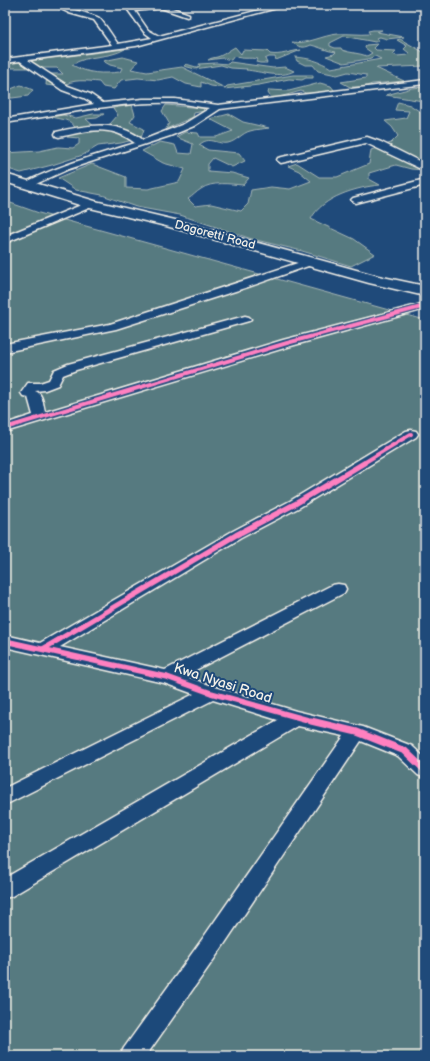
<svg xmlns="http://www.w3.org/2000/svg" width="430" height="1061" font-family="'Balsamiq Sans',sans-serif">
<rect width="100%" height="100%" fill="#1f4a7a"/>
<filter id="ink" filterUnits="userSpaceOnUse"><feTurbulence type="fractalNoise" baseFrequency=".025" numOctaves="2"/><feDisplacementMap in="SourceGraphic" scale="8" xChannelSelector="R" yChannelSelector="G"/><feConvolveMatrix kernelMatrix="1 2 1 2 8 2 1 2 1" color-interpolation-filters="sRGB"/></filter>
<g filter="url(#ink)">
<!-- green -->
<g fill="#577a80" stroke="#a6b6b4">
<path d="M373,30H382L377,32L404,37L387,39L380,37L376,38L379,40L375,42L344,36L330,43V46L335,48H341L342,50C350,53 359,53 367,56L372,53L365,48L366,45L378,44L374,48L376,50L396,51L393,54L397,56L408,55L409,53L404,49L407,46L397,40L400,39L425,53V66L376,68L404,81L372,84L364,87H350L341,82L366,78V75L348,72L337,75L318,71L313,65H305L297,61L295,57C308,58 320,61 331,68L381,59L375,56L368,59L344,63L326,56L334,54L336,52C326,51 320,47 311,45C303,49 298,47 292,42C307,45 323,35 338,34C349,33 359,35 370,34L368,31Z"/>
<path d="M235,47L241,54L243,50L267,51L270,54C281,56 290,51 301,50L276,60L275,57H269L265,59L267,63H260L256,62L258,59C249,57 243,60 234,56L231,60L223,58L208,60C212,57 216,58 220,56C225,54 229,50 235,47Z"/>
<path d="M125,49C109,59 87,54 72,65C89,74 102,74 120,72L122,68L110,65L103,61L123,57L138,61L131,69L147,72L182,67L225,88L211,86L201,82V87L186,84L173,77L158,80L138,78L121,80L114,89L103,87L99,82C88,81 71,78 63,87L46,85L47,74H63L57,68H5V64Z"/>
<path d="M230,62L273,68L285,67L294,71C280,79 260,71 246,70L247,69L231,68L221,65L195,69L184,66L186,64L196,67L200,66L199,64L216,63L228,64Z"/>
<path d="M293,75H313V78H306L302,80L289,79L259,85L224,89L227,86Z"/>
<path d="M320,83L331,86L338,95C329,96 328,93 321,93C314,92 307,95 301,91L272,99L268,93L269,90L289,91Z"/>
<path d="M21,85L33,90L28,96L12,98L5,97V89H11Z"/>
<path d="M425,87V110L420,109L423,101L386,95L412,88Z"/>
<path d="M398,102L410,105L425,115V170L411,169L396,165L369,173V179L380,185C357,187 322,197 311,219L354,239L375,254L351,266L302,251L252,239L180,215L136,207L102,195L76,190L58,178L92,164L126,177V188L148,189L179,182L185,169L163,163L142,151L160,142L175,145L178,153L191,154L193,144L176,137L185,132L198,133L200,137H216L233,131L210,119L229,114L243,122L269,128C263,129 256,129 250,131C242,133 237,141 228,143C217,145 210,135 199,145L208,150L239,153L245,161L232,167L213,158L208,164V171L232,173L249,178L243,185C230,184 212,181 201,189C196,192 193,196 188,199L195,206L211,204L241,211L248,204L251,190L271,187L290,189L311,181L299,171L288,166L297,163L319,177H337L369,164L371,150L391,143L398,136L392,127L385,121L406,118L409,111L395,110Z"/>
<path d="M132,105L135,115L130,122L144,129L141,138L121,143L98,146L83,155L52,165L21,173L5,168V153L39,151L58,147L73,148L79,144V138L67,137L76,132C74,119 63,120 52,117L63,115L76,118L93,114H104L97,118L86,119L96,128L110,124L118,115L113,108Z"/>
<path d="M166,105L203,108L204,111L194,113L193,117L166,129L169,123L162,111Z"/>
<path d="M5,201L39,213L425,320V1056H5Z"/>
</g>
<g fill="none" stroke-linecap="round" stroke-linejoin="round">
<!-- street casing -->
<g stroke="#f4f1e8" stroke-width="3">
<g id="street">
<path d="M53,5C58,5 95,15 99,18C106,25 112,36 118,44L152,38L144,32L128,10L131,8L155,5H172L170,7L189,14V16L187,17L161,8L135,11L148,30L159,36L278,5H288L136,46L28,60L68,86L90,94L103,103L143,99H175L218,105L425,80V84L220,109L194,126L170,136L69,169L27,188L24,187L22,185L24,183C60,165 97,155 135,143C109,123 88,131 59,137L56,136L55,134L56,132C86,125 117,119 143,140L184,124L210,108C198,107 186,104 174,103C119,101 60,115 5,123V119L94,104L84,98L62,90L20,61L5,63V59L112,45L94,20L69,13Z"/>
<path d="M367,137L381,142L425,164V171L366,143L281,163L277,160L278,158Z"/>
<path d="M425,179V185L356,203L351,200L353,198Z"/>
<path d="M91,201L96,204L94,206L5,243V236Z"/>
<path d="M310,259L314,260L315,262L314,264L248,287L116,329L5,352V344L110,324Z"/>
<path d="M425,303V309L291,346L5,432V424L33,415L28,397L23,396L21,393L28,383H40L49,380L54,370L68,364L245,316L249,317L251,319L249,321L76,370L63,375L58,385L45,390L35,391C43,393 43,405 45,412L283,340Z"/>
<path d="M411,430L416,431L418,434L416,437L300,507L241,538L60,647L165,670L332,585L338,584L344,585L346,589L344,593L184,676L215,687L296,711L363,727L412,746L425,758V778L418,775L398,756L361,741L219,952L146,1056H120L124,1048L203,938L344,736L298,726L12,896L5,898V878L278,720L213,700L5,805V788L194,694L164,683L5,647V635L40,643L231,532L290,501L406,431Z"/>
</g>
</g>
<!-- secondary casing -->
<g stroke="#f4f1e8" stroke-width="3">
<path id="secondary" d="M5,174L95,201L175,220L378,276L425,286V296L369,283L166,226L86,207L5,182Z"/>
</g>
<!-- street -->
<use href="#street" fill="#1f4a7a" fill-rule="evenodd"/>
<!-- secondary -->
<use href="#secondary" fill="#1f4a7a" fill-rule="evenodd"/>
<!-- cycleway-far2 casing -->
<g stroke="#1f4a7a" stroke-width="6">
<g id="cycleway-far2">
<path d="M5,428L287,343L425,306"/>
<path d="M362,464L411,434"/>
</g>
</g>
<!-- cycleway-far1 casing -->
<g stroke="#1f4a7a" stroke-width="8">
<g id="cycleway-far1">
<path d="M5,641L167,677L211,693L315,722"/>
<path d="M43,649L236,535L295,504L364,463"/>
</g>
</g>
<!-- cycleway casing -->
<g stroke="#1f4a7a" stroke-width="10">
<path id="cycleway" d="M311,721L357,732L405,751L425,770"/>
</g>
<!-- cycleway-far2 -->
<use href="#cycleway-far2" stroke="#ff80c0" stroke-width="4"/>
<!-- cycleway-far1 -->
<use href="#cycleway-far1" stroke="#ff80c0" stroke-width="5.5"/>
<!-- cycleway -->
<use href="#cycleway" stroke="#ff80c0" stroke-width="7"/>
</g>
</g>
<g text-anchor="middle" dominant-baseline="central" stroke-width="4" stroke-linejoin="round" paint-order="stroke">
<!-- far-street labels -->
<g font-size="12" fill="#f4f1e8" stroke="#1f4a7a">
<text transform="translate(215 235) rotate(15)">Dagoretti Road</text>
</g>
<!-- street labels -->
<g font-size="14" fill="#f4f1e8" stroke="#1f4a7a">
<text transform="translate(223 683) rotate(18)">Kwa Nyasi Road</text>
</g>
</g>
<!-- margin -->
<rect width="430" height="1061" fill="none" stroke="#1f4a7a" stroke-width="20"/>
<rect x="10" y="10" width="410" height="1041" fill="none" stroke="#f4f1e8" stroke-width="1.5" filter="url(#ink)"/>
</svg>
